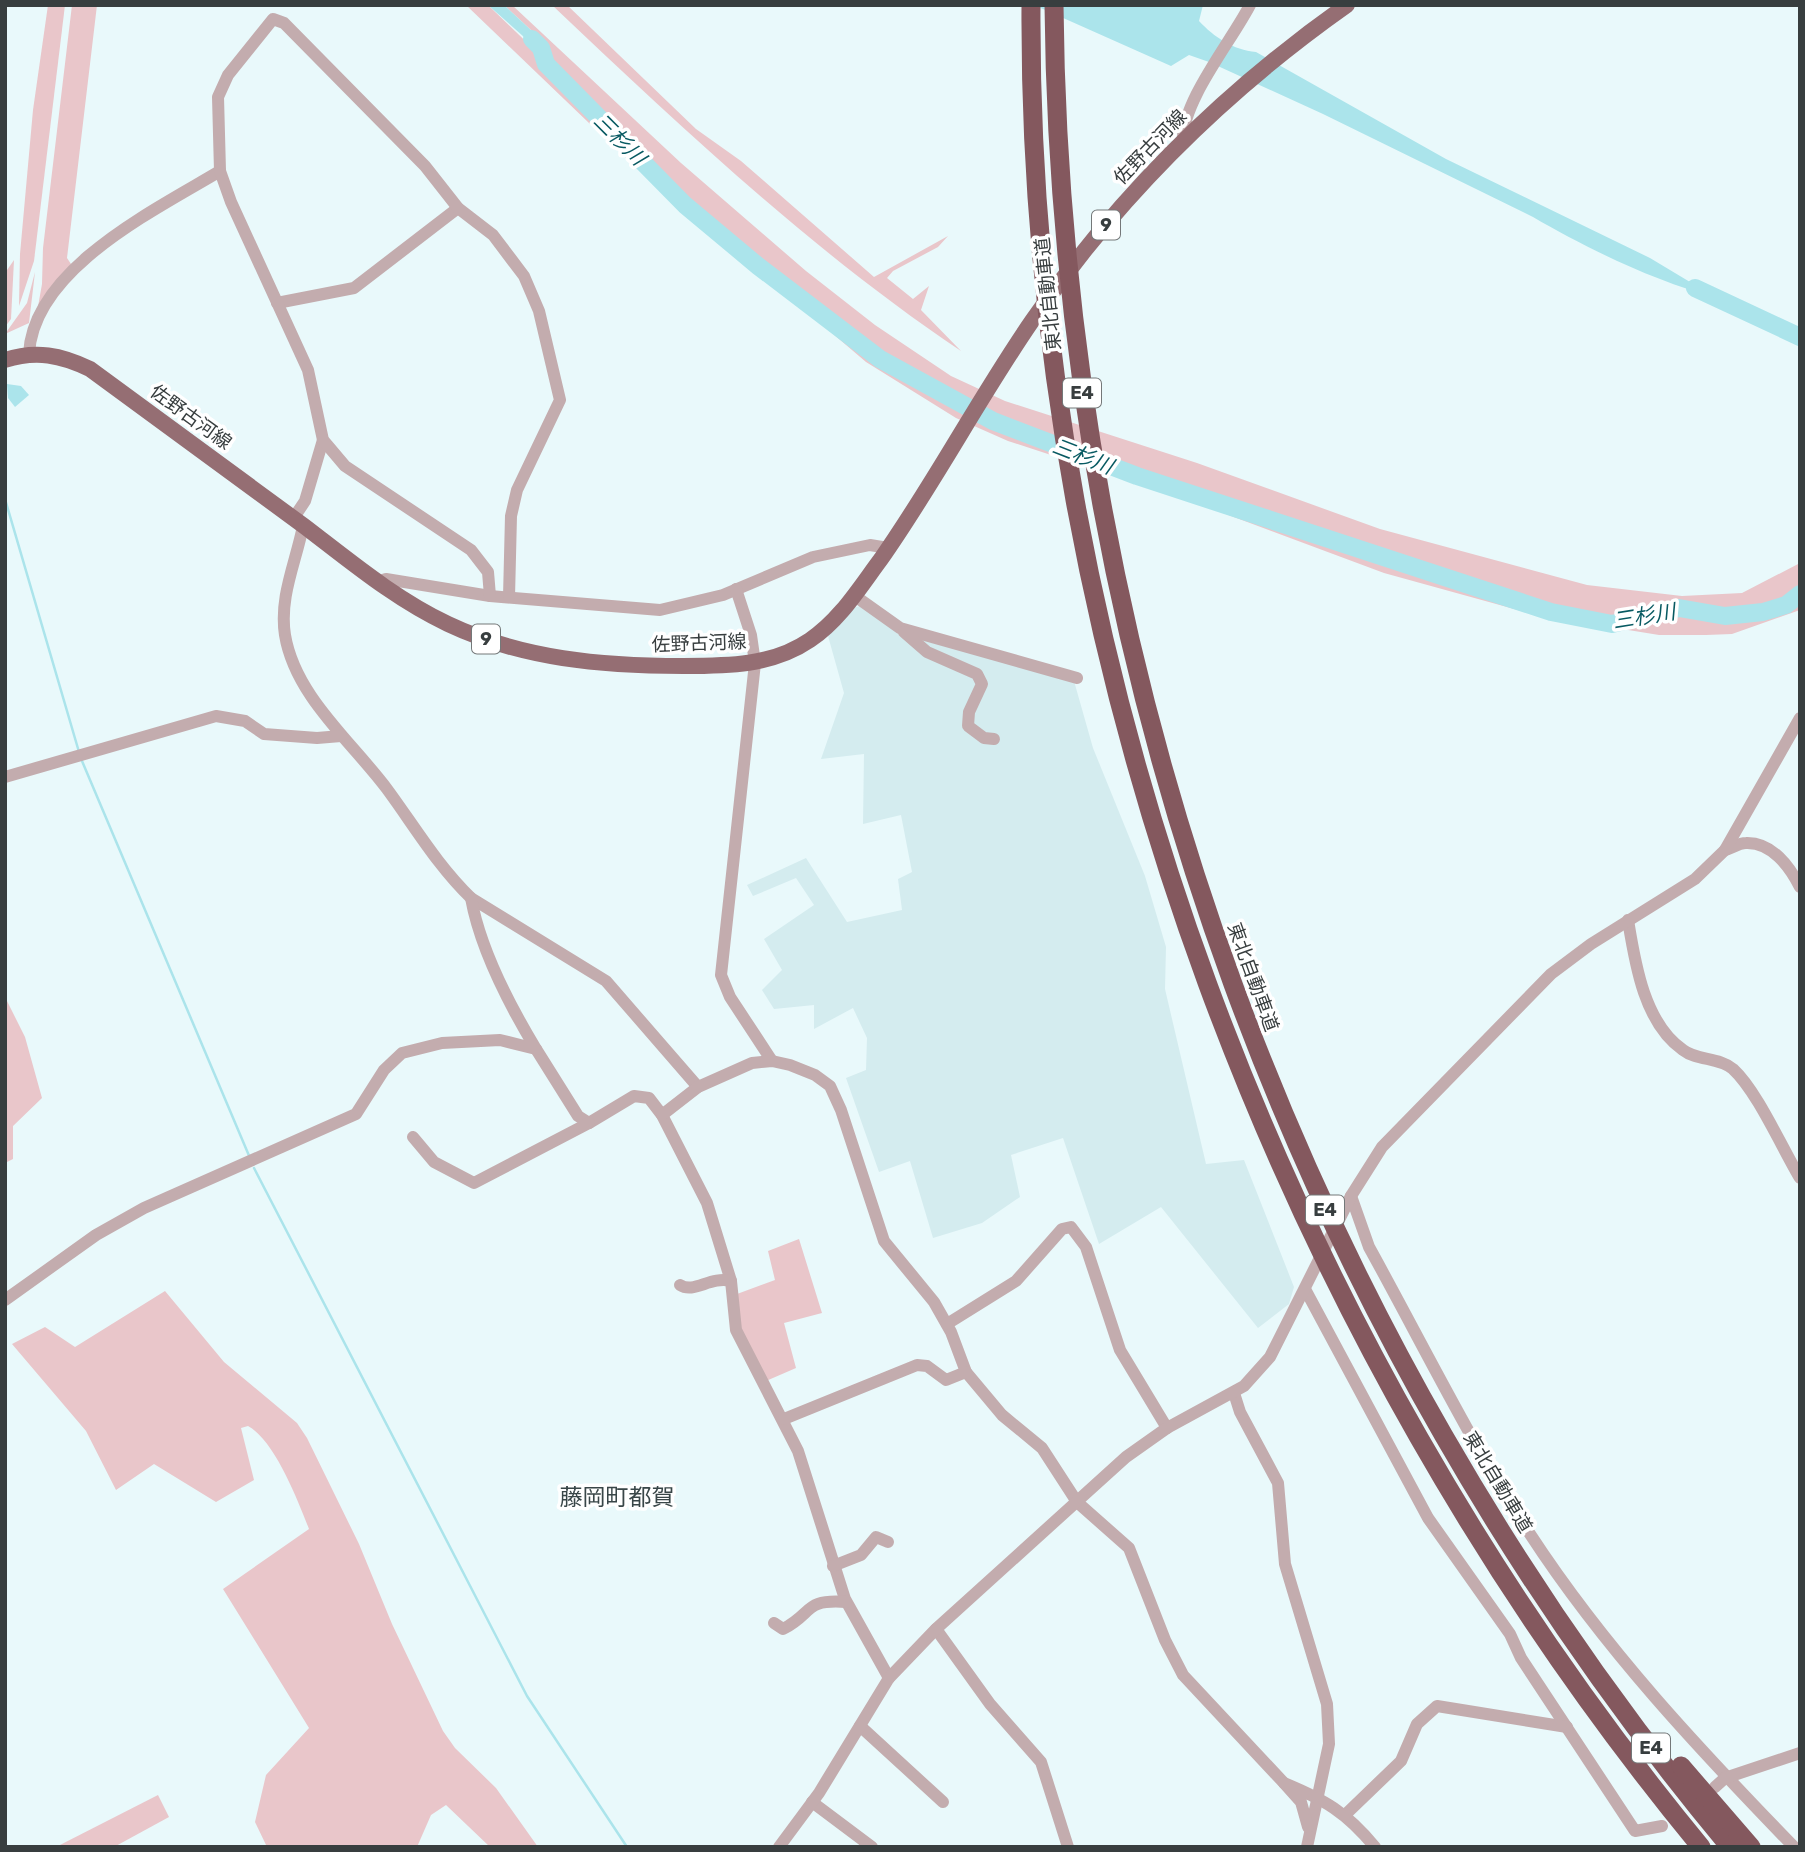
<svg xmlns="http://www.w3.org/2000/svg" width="1805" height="1852" font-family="Rubik,'Noto Sans JP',sans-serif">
<rect width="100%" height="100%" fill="#e9f9fb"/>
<!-- built -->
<path fill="#d4ecef" d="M860,606L899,633L1074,681L1093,748L1145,876L1166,947L1165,989L1206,1164L1244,1160L1294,1287L1289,1304L1258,1328L1161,1207L1099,1244L1063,1138L1011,1155L1020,1197L982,1223L933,1238L910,1161L879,1172L846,1078L866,1070L867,1038L853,1008L814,1029V1005L774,1009L762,990L782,970L764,939L814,905L796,878L753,896L747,885L806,858L847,922L902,910L898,879L912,872L901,815L863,824L864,754L821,759L844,693L828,636L853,608Z"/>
<!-- green -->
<g fill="#e9c6ca">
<path d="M48,5H65L34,261L19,306L20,254L33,110Z"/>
<path d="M72,5H97L67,258L71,264L36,318L42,284L43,248Z"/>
<path d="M466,5H488L545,60L546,44L504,5H512L681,163L806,271L875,325L951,376L1005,401L1197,463L1380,529L1587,585L1682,596L1742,593L1800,563V610L1732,634L1706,635H1659L1536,615L1384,573L1191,501L1008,441L956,418L866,362L614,147Z"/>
<path d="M552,5H567L696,129L741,161L874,277L948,236L938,247L893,271L887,278L913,299L929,286L921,310L961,351C812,251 682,128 552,5Z"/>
<path d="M14,260L11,319L5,327V273Z"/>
<path d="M35,272L29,323L5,334L27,303Z"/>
<path d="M5,997L25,1037L42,1098L13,1126V1159L5,1163Z"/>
<path d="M799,1239L822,1313L784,1323L796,1368L766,1381L741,1332L737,1294L775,1280L768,1251Z"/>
<path d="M165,1291L224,1362L297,1423L307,1438L359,1544L392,1624L443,1731L455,1748L496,1788L538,1847H490L446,1805L431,1815L417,1847H267L255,1822L266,1775L309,1728L223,1589L309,1529C298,1501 275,1441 248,1426L241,1428L254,1480L216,1502L154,1464L116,1490L86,1431L12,1344L45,1327L75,1347Z"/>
<path d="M158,1795L169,1817L114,1847H56Z"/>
</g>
<!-- water -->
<g fill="#abe4eb">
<path d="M488,5H504L546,44L551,61Z"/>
<path d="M1034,5H1203L1199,21C1214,37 1233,50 1256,52L1446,159L1650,258L1715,297C1656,282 1586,248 1533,217L1323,114L1209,62L1189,55L1171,66Z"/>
<path d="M7,384L21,386L29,395L15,407L8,398Z"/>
</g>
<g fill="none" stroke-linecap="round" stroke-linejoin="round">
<!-- stream -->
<g stroke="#abe4eb" stroke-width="2.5">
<path d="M5,499L79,752"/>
<path d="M82,761L250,1158"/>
<path d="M254,1168L527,1696L627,1847"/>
</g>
<!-- river -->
<g stroke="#abe4eb" stroke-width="18">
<path d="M532,39L541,48L546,64L685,205L758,266L880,359L993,421L1137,476L1551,612L1612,624L1679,608L1725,616L1763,612L1786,605L1800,594"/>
<path d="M1695,288L1800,337"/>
</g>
<!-- minor -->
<g stroke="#c3acae" stroke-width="12">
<path d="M1183,142C1181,102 1231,42 1250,5"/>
<path d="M277,303L354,288L458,208"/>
<path d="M29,354C33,269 155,210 220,171"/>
<path d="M293,519L305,501L323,440"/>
<path d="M303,526C296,562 279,597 285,635C295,696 352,742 387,789C415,827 437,865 471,898L606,981L698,1087"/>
<path d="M377,582L386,579L490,596L660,610L723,595L813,557L870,545L888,548"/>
<path d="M736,589L751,635L755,663L721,975L730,997L772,1061"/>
<path d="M490,596L488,572L471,550L345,466L323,440L308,370L231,202L220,171L218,97L228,75L273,19L284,23L425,166L458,208L493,235L524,276L539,311L560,400L517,490L511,516L509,597"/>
<path d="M855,596L900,628L1077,678"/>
<path d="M904,632L927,652L977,674L982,684L969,712L968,726L984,738L994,739"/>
<path d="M5,777L216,716L245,721L264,734L317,738L341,736"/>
<path d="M1725,850C1732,848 1739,843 1746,843C1772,842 1790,867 1800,887"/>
<path d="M1628,920C1635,963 1644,1023 1683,1050C1697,1061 1719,1057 1733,1069C1757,1091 1782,1148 1800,1178"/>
<path d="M536,1049L578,1116L589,1123L634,1096L649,1098L662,1115L707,1203L731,1281L736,1330L798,1451L845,1599L889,1678"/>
<path d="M662,1115L698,1087L752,1063L772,1061L790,1065L815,1075L830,1086L841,1110L884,1241L934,1302L951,1332L966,1372L1002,1415L1042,1448L1077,1502L1129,1548L1165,1640L1183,1675L1284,1783"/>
<path d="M413,1137L434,1162L474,1183L589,1123"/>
<path d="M1351,1196L1369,1247C1422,1343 1471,1443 1530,1534C1605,1649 1699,1749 1794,1847"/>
<path d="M680,1285C694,1294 710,1276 731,1281"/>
<path d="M1305,1289L1428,1518L1510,1634L1521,1658L1635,1831L1662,1826"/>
<path d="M5,1300L96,1235L144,1208L356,1114L384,1070L402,1053L442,1043L500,1040L536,1049C510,1006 480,948 471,898"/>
<path d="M947,1324L1016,1281L1062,1229L1071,1227L1086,1247L1120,1350L1167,1428"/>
<path d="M1234,1393L1240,1412L1278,1483L1285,1564L1327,1704L1329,1744L1307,1847"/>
<path d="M784,1419L917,1365L927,1366L946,1380L966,1372"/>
<path d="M833,1566L861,1555L876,1537L888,1542"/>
<path d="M774,1623L783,1629C814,1613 803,1599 846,1602"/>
<path d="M936,1629L990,1704L1041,1762L1068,1847"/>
<path d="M860,1726L943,1802"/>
<path d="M1715,1787L1725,1778L1800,1753"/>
<path d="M812,1802L872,1847"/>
<path d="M1346,1814L1401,1761L1417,1724L1437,1706L1567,1727"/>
<path d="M1308,1827L1301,1802L1284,1783C1325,1800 1346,1812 1375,1847"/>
<path d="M779,1847L819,1793L889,1678L936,1629L1126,1457L1167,1428L1244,1386L1270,1357L1351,1196L1382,1147L1551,974L1591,944L1695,879L1725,850L1800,718"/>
</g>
<!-- major -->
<path stroke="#956e73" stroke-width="16" d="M5,360C36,350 61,355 90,369C161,421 233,474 304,526C350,561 395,599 448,624C522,659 602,666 683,666C727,666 772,666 810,640C840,620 860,587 881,559C935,482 979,398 1032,321C1117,198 1225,91 1347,5"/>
<!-- highway -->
<g stroke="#84585e" stroke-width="19">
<path d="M1031,5C1027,666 1282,1339 1701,1847"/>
<path d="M1054,5C1060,676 1300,1331 1730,1847"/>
<path d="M1681,1766L1751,1847"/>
</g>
</g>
<g text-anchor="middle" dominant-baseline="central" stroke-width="7" stroke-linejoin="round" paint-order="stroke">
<!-- shield labels -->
<g fill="#fff" stroke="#747879" stroke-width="2">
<rect x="1092" y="210.5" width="28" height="29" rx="5"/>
<rect x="1063" y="378.5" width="38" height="29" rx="5"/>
<rect x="472" y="624.5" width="28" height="29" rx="5"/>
<rect x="1306" y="1195.5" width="38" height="29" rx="5"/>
<rect x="1632" y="1733.5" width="38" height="29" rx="5"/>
</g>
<g font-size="18" font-weight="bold" fill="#383e3f">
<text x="1106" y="225">9</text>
<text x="1082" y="393">E4</text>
<text x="486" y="639">9</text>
<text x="1325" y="1210">E4</text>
<text x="1651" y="1748">E4</text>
</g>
<!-- street labels -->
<g font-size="19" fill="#383e3f" stroke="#fff">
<text transform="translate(1150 147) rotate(-46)">佐野古河線</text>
<text transform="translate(1048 294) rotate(-96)">東北自動車道</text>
<text transform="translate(191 417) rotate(36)">佐野古河線</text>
<text transform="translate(699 643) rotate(-2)">佐野古河線</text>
<text transform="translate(1253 977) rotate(70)">東北自動車道</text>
<text transform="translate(1498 1482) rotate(59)">東北自動車道</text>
</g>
<!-- water labels -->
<g font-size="21" font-style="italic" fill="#085a62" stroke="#fff">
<text transform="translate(620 139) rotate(45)">三杉川</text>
<text transform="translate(1083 456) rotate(21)">三杉川</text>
<text transform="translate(1644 616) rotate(-9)">三杉川</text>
</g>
<!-- quarter labels -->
<g font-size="23" fill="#394648" stroke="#fff">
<text x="617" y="1497">藤岡町都賀</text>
</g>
</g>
<!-- border -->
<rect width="1805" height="1852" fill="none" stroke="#383e3f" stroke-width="14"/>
</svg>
